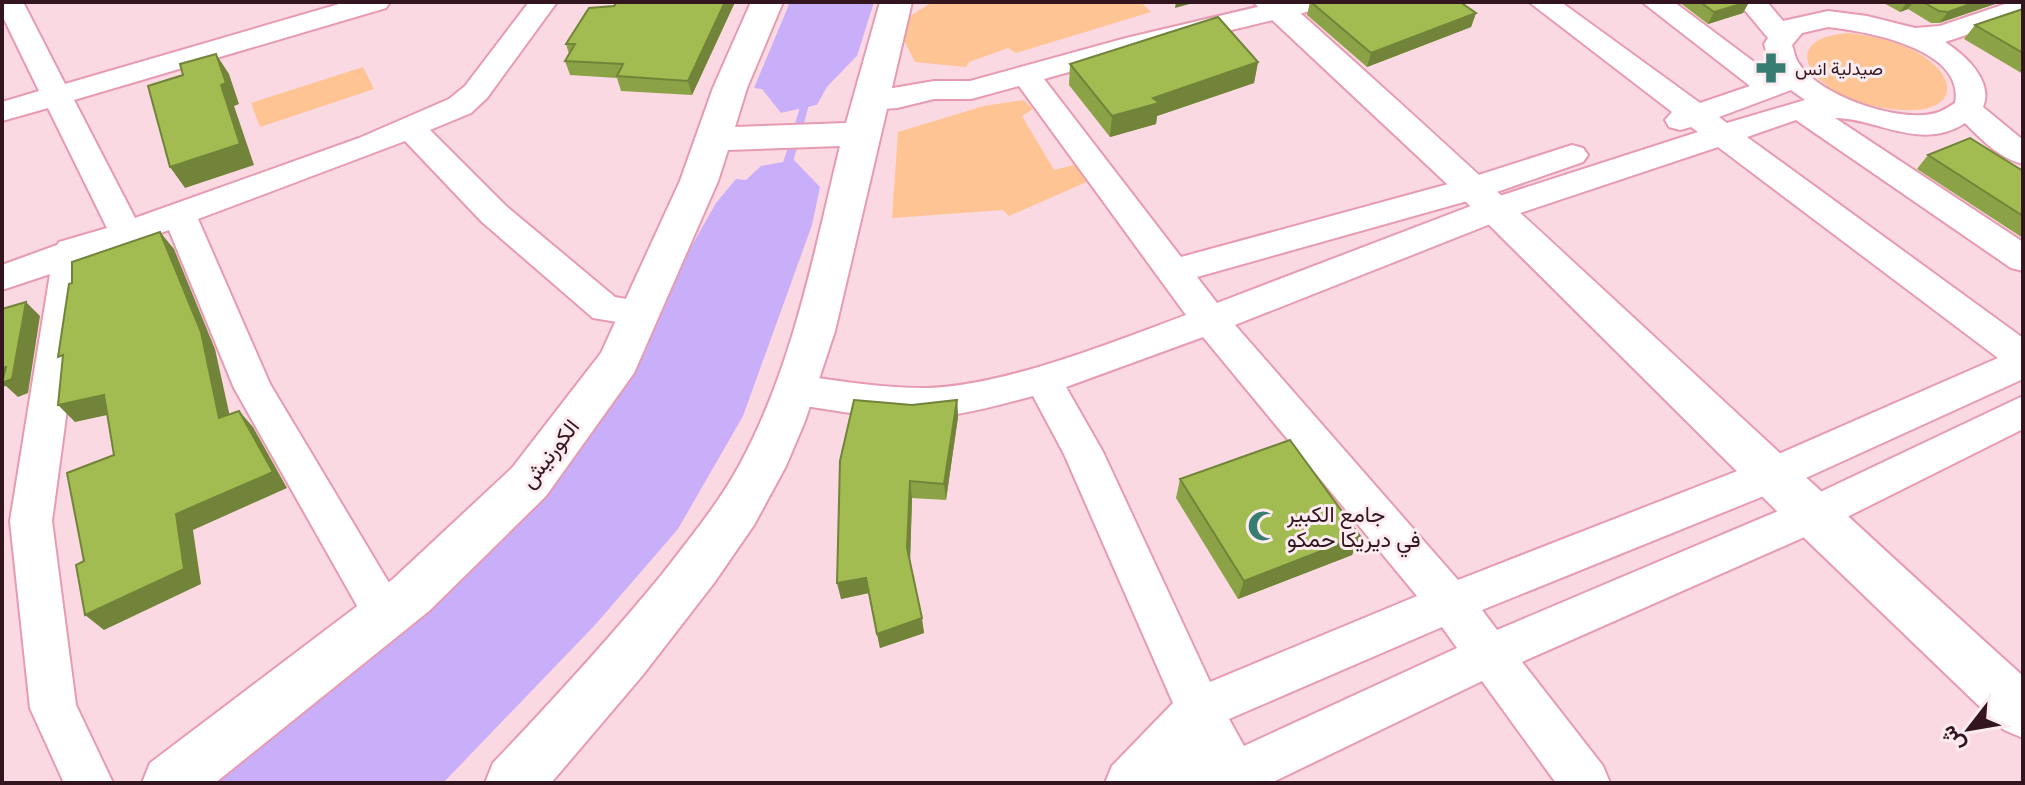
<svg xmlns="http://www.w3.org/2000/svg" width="2025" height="785" font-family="'IBM Plex Sans',Vazirmatn,sans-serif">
<rect width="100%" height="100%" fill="#fad9e2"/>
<!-- green -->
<g fill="#ffc493">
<path d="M932,2H1141L1151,12L1016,53L1008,48L969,62L966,67L915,62L900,33L906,19Z"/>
<path d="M1849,33C1872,36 1893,40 1914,51C1959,74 1961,113 1903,110C1882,109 1862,104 1843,95C1799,73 1790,37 1849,33Z"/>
<path d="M363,67L374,89L260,127L251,103Z"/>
<path d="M1023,100L1033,109L1022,116L1054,170L1074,165L1091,180L1009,216L1003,210L892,218L898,132L984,106Z"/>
</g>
<!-- water -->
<g fill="#c9aef9">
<path d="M790,2H874L857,56L827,87L817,105L781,113L754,88Z"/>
<path d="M794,160L820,187L812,225L743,416L678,529L595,625L443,783H211L495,543L589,437L638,362L671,282L716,203L736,179L746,180L761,166Z"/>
</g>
<!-- pier -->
<path fill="#fad9e2" d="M857,56L856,63L831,90L818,109L780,117L753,93L754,88L762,89L781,113L817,105L827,87Z"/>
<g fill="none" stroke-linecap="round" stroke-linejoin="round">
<!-- stream -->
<path fill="#c9aef9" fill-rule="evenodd" d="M808,91L812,94L790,173L788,175H782L780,173L804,94Z"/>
<!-- minor casing -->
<g stroke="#e79bb1" stroke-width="4">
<g id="minor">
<path d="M2,2H23L65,84L346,2H390L386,8L74,100L135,218L359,138L449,99L465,86L529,2H557L487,98L471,113L430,130L506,206L615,297L654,304L659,313L654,322L641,326L593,318L482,222L405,141L198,219L270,384L407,613L401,627L385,633L369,627L234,388L169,230L87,260L52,521L76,705L113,783H64L30,708L10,521L50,274L2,290V265L57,245L59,242L107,228L48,108L2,121V102L39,91L2,15Z"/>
<path d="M1278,2H1327L1323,8L1144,51L1044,79L1181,257L1463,180L1572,145L1583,148L1588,155L1583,162L1485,196L1197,277L1217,303L1484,201L1698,132L1691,127L1680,130L1669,127L1665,120L1672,112L1529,2H1561L1700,103L1750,86L1642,2H1674L1773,76L1776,74L1770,65L1764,44L1768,38L1738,2H1767L1783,21L1828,11L1867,16L1915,28L1940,26L2011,2H2023V16L1945,42C1965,55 1994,81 1983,107L2023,140V164C1999,158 1982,140 1965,123C1921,152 1876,118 1835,118L2023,242V271L2011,268L1796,120L1747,137L2023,338V379L1786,487L1482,610L1497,630L1797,503L2023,396V429L1827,527L1522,662L1603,766L1610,783H1556L1482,681L1271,783H1105L1112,766L1173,703L1064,454L1033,396C999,405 966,414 931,418C887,422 839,410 796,405L783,400L777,390L783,380L796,375C839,381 882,388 925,388C1001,387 1114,342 1186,315L1019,86L971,99H934L897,108L869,110L858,108L854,101L858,94L934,81H970L1126,38ZM1828,27C1864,31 1966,48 1955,103C1950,106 1944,110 1939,112C1903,125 1817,96 1798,62C1795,58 1794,50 1792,45L1802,33ZM1791,90L1805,100L1727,123L1719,117ZM1718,147L1998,358L1758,463L1458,580L1235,325L1508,217ZM1203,337L1417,596L1210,682L1103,452L1066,387ZM1442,627L1457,648L1244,746L1229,719Z"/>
</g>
</g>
<!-- major casing -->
<g stroke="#e79bb1" stroke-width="4">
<g id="major">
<path d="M751,2H783L747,88L735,127L846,123L880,2H912L835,331L805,421L786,466L754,525L714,583L642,676L551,783H485L493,763C552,701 609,639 663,573C690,538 719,503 740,464C793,366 814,253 840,146L728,150L718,181L634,373L546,496L429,611L215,783H142L150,763L393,579L512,468L601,353L680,181L713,88Z"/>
<path d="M1253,2H1288C1536,223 1776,453 2023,676V738L2004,730L1795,529L1461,197Z"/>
</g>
</g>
<!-- minor -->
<use href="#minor" fill="#fff" fill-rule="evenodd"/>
<!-- major -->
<use href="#major" fill="#fff" fill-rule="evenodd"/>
</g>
<!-- wall -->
<g fill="#8ca246">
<path d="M735,2L692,95L621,91L617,78L570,75L565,61L569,54L566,44L614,6Z"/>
<path d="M1310,2H1460L1476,13L1471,27L1367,67L1307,15Z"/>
<path d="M1679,2H1749L1743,13L1708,24Z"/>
<path d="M1882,2H1997L1995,4L1939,23H1931L1908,9L1900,12Z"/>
<path d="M2023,9V74L1964,39L1975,25Z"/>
<path d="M1258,62L1254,83L1157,116L1156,124L1110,137L1069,85L1070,64Z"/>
<path d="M1928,155L2023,171V238L1917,169Z"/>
<path d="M957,400L958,417L946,500L912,498L910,560L924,633L880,648L869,593L841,599L912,405Z"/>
<path d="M1180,479L1360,536L1352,555L1238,599L1176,498Z"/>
</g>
<!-- shaded-wall -->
<g fill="#728439">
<path d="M725,2H735L692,95L688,81Z"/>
<path d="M1176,2H1197L1175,8Z"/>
<path d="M1749,2L1743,13L1708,24L1714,12Z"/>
<path d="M1907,2H1913L1908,9L1900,12Z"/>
<path d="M1976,2H1997L1995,4L1939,23L1948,12Z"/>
<path d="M1476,13L1471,27L1367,67L1371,53Z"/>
<path d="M216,54L229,74L239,104L234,106L254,165L185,188L170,167Z"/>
<path d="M1258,62L1254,83L1157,116L1156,124L1110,137L1112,116L1153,98Z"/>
<path d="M160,232L174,249L215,349L234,435L219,418Z"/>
<path d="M26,302L40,316L28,393L18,397L6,386L2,387V368Z"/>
<path d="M104,395L121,412L75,422L58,405Z"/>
<path d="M957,400L958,417L946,500L944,484Z"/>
<path d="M239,411L253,427L287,488L193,530L201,584L104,630L85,615L176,514Z"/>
<path d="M910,481L912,498L910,564L907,548Z"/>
<path d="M1360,536L1352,555L1238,599L1244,581Z"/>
<path d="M866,578L869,593L841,599L837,583Z"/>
<path d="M922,618L924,633L880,648L877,634Z"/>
</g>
<!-- building -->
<g fill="#a3bc51" stroke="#728439" stroke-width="2">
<path d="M617,2H725L688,81L617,76L623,64L565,61L575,44H566L589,8L614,6Z"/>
<path d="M1311,2H1460L1476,13L1371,53Z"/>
<path d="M1700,2H1748L1714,12Z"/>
<path d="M1923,2H1976L1948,12L1939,11Z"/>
<path d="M2023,9V53L1975,25Z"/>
<path d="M1218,17L1258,62L1153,98L1159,103L1112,116L1070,64Z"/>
<path d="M216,54L226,83L221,85L240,144L170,167L148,86L183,75L180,64Z"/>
<path d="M1970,138L2023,171V216L1928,155Z"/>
<path d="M160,232L201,332L219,418L239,411L273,472L176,514L184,569L85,615L76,565L84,561L67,473L114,455L104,395L58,405L63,355L58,357L69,284L72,283V262Z"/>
<path d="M26,302L12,379L2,383L6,367L2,368V309Z"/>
<path d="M854,400L912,405L957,400L944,484L910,481L907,548L922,618L877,634L866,578L837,583L840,461Z"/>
<path d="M1290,440L1360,536L1244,581L1180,479Z"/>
</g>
<!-- icons -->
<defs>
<g id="pharmacy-bare" transform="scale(2.4)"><path d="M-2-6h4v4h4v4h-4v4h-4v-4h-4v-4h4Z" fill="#387d71" stroke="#fcebef" stroke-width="2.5" paint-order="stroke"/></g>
<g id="mosque-bare" transform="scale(2.4)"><path d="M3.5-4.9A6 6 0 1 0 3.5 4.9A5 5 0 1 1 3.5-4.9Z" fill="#387d71" stroke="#fcebef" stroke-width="2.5" paint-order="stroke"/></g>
</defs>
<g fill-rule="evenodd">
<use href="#pharmacy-bare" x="1771" y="68"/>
<use href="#mosque-bare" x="1263" y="526"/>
</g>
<g text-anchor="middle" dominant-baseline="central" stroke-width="6" stroke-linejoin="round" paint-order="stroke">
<!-- far-poi labels -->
<g font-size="18" fill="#32151f" stroke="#fcebef" text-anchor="start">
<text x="1795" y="68">صيدلية انس</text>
</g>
<!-- street labels -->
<g font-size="22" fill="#32151f" stroke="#fcebef">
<text transform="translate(549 453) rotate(-52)">الكورنيش</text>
</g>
<!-- poi labels -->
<g font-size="22" fill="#32151f" stroke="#fcebef" text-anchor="start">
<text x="1287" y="513">جامع الكبير<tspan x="1287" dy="25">في ديريكا حمكو</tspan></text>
</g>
</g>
<!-- border -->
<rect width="2025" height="785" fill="none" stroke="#32151f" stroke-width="8"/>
<!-- north arrow -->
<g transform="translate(1969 729) rotate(239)" stroke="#fcebef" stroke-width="6" paint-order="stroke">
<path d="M0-6L14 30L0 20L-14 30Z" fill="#32151f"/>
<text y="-12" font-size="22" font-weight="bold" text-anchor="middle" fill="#32151f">ش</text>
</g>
</svg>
